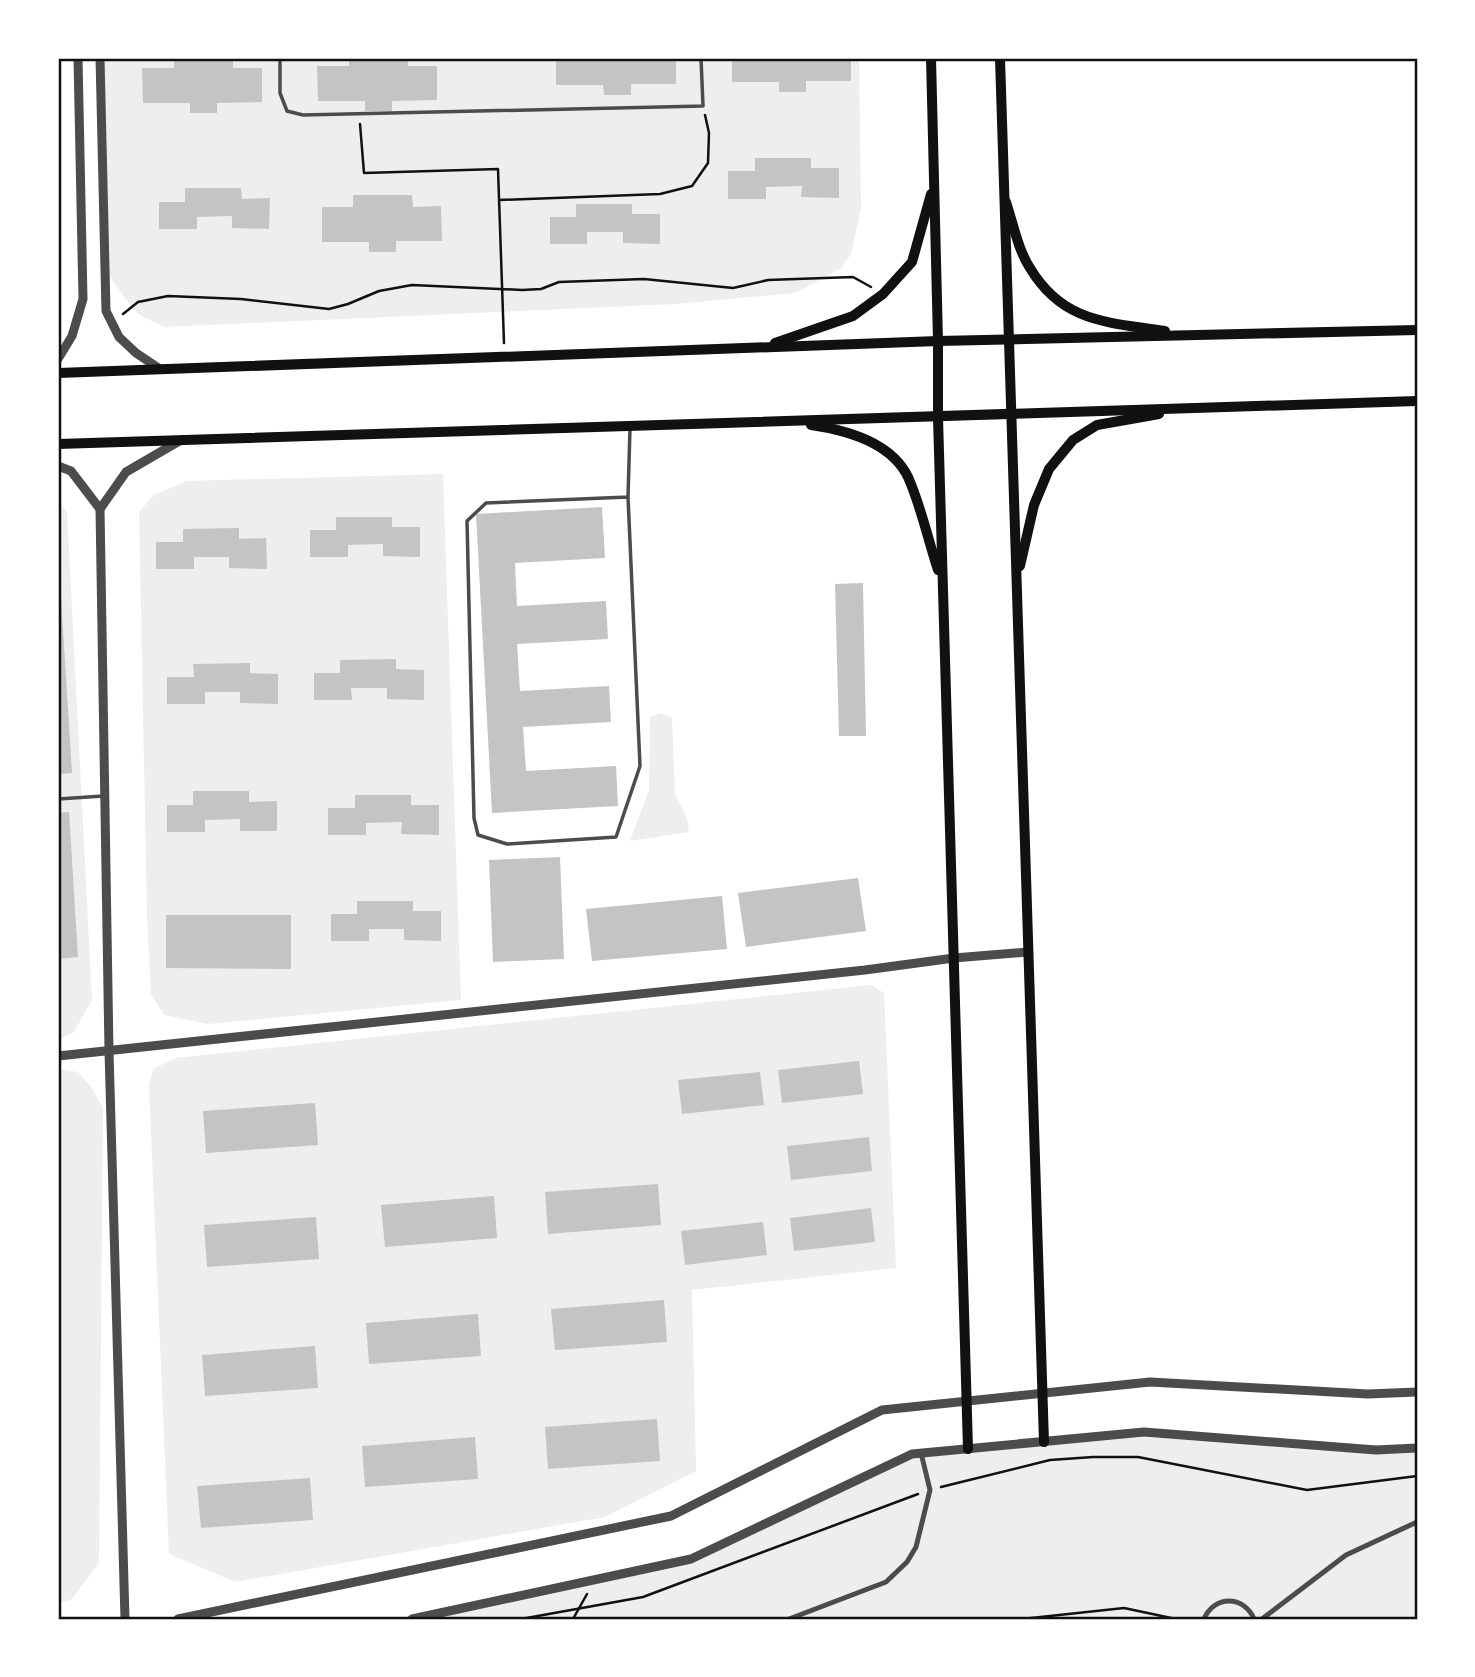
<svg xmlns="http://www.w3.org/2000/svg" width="1475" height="1677" font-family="'Titillium Web',sans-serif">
<rect width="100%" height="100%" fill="#fff"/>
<!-- green -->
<g fill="#eee">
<path d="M100,58H859L861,208L851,254L841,268L795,293L676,304L164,327L140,315L132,308L104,268Z"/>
<path d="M443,474L461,1000L208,1024L164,1015L151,994L147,915L139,512L154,495L186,481Z"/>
<path d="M58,502L67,512L92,1000L74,1032L58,1040Z"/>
<path d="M661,713L672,718L675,794L687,818L689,832L630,841L649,790L650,717Z"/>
<path d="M871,985L884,993L896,1268L692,1290L696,1471L605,1517L235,1582L169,1554L149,1087L153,1069L175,1058Z"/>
<path d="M58,1069L78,1072L92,1088L103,1108L99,1563L71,1600L58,1602Z"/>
<path d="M1144,1432L1417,1448V1619H412L691,1559L912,1454Z"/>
</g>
<!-- building -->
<g fill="#c4c4c4">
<path d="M174,58H233V68H262V102L217,103V113H190V103H143L142,68H174Z"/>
<path d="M349,58H408V66H437V100L392,101V111H365V101H318L317,66H349Z"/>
<path d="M556,58H676V84H631V95H604L603,85H556Z"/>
<path d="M732,58H851V81H806V92H779V82H732Z"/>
<path d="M755,158H811V168H839V198L801,197L802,186L766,187V199H728V171H755Z"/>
<path d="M185,188H241L242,199L270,198L269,229L232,228V216L197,217V229H159V202H185Z"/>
<path d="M353,195H412L413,207L441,206L442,241H396V252H369V242H322V207H353Z"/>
<path d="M576,204H632V214H660V244L623,243V232H587V244H550V217H576Z"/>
<path d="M602,507L605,558L515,563L517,606L606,601L608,639L517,644L520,691L609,686L611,722L523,727L526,771L616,766L618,806L492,813L476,514Z"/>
<path d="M336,517H392V527H420V557L383,556V544L348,545V557H310V530H336Z"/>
<path d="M239,528V539L266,538L267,569L229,568V557H194V569H156V542H183V529Z"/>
<path d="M58,581H60L72,773L58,774Z"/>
<path d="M863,583L866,736H839L835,584Z"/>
<path d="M396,659V669L424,670V700L387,699V688H351L352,700H314V673H340V660Z"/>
<path d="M250,663V673L278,674V704L240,703V692H205V704H167V677H194L193,664Z"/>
<path d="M193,791H249V802L277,801V831H240V819L205,820V832H167V805H193Z"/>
<path d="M355,795H411V805H439V835L401,834L402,822L366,823V835H328V808H355Z"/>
<path d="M69,812L78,957L58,959V813Z"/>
<path d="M560,857L564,959L493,962L489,860Z"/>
<path d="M858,878L866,931L746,947L738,893Z"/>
<path d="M722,896L727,949L592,961L586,909Z"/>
<path d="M357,901H413V911H441V941L404,940V929H369V941H331V914H357Z"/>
<path d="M166,915H291V969L166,968Z"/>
<path d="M859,1061L863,1094L782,1103L778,1070Z"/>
<path d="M760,1072L764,1105L682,1114L678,1080Z"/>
<path d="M315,1103L318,1145L206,1153L203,1111Z"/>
<path d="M869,1137L872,1171L791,1180L787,1146Z"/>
<path d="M658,1184L661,1225L548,1234L545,1192Z"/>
<path d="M494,1196L497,1238L385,1247L381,1205Z"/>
<path d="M871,1208L875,1242L794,1251L790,1218Z"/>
<path d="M316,1217L319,1259L207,1267L204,1225Z"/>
<path d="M763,1222L767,1255L685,1265L681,1231Z"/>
<path d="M664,1300L667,1342L555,1350L551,1309Z"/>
<path d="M478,1314L481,1356L369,1364L366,1323Z"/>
<path d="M315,1346L318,1388L205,1396L202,1355Z"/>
<path d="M657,1419L660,1461L548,1469L545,1427Z"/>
<path d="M475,1437L478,1479L365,1487L362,1446Z"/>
<path d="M310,1478L313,1520L201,1528L197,1486Z"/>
</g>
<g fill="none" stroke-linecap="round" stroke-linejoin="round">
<!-- path -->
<g stroke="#111" stroke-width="2.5">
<path d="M360,124L364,173L498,169L504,343"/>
<path d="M499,200L660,194L692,186L708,163L709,133L705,115"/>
<path d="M123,314L138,302L168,296L241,299L329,309L348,304L379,291L412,285L522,290L541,289L559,282L644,279L733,288L768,280L853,277L871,287"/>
<path d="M941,1487L1050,1460L1093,1457H1138L1307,1490L1417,1476"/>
<path d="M521,1619L643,1597L918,1494"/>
<path d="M573,1619L587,1594"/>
<path d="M1022,1619L1124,1608L1176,1619"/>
</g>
<!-- service -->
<g stroke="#4c4c4c" stroke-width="3.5">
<path d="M280,58V93L287,111L303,115L703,106L701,58"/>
<path d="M628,497L486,503L467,521L474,818L478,835L507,844L616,837L640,766L628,497L630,428"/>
<path d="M58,799L103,796"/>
</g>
<!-- pedestrian -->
<g stroke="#4c4c4c" stroke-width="5">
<path d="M789,1619L886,1582L907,1562L916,1547L930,1490L921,1453"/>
<path d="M1204,1619C1214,1595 1244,1595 1254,1619"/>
<path d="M1262,1619L1346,1555L1417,1522"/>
</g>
<!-- tertiary -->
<g stroke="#4c4c4c" stroke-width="9">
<path d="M100,58L106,311L119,337L136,353L160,369"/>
<path d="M58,359L72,336L83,299L78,58"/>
<path d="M58,466L71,471L100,509L126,472L181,440"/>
<path d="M100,509L109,1051L125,1619"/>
<path d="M58,1056L865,970L954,958L1028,952"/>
<path d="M178,1619L671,1516L882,1410L1150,1382L1368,1394L1417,1392"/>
<path d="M412,1619L691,1559L912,1454L1144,1432L1376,1450L1417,1448"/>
</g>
<!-- secondary -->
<g stroke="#111" stroke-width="10">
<path d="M931,58L938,341V418L968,1449"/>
<path d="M1000,58L1044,1442"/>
<path d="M1006,202C1013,223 1018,250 1030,268C1063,323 1108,322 1165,331"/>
<path d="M775,343L853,316L883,294L912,262L931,194"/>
<path d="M58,373L938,341L1417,330"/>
<path d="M811,425C846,430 891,442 908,477C921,506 928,540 938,570"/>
<path d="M58,444L1417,401"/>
<path d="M1020,566L1034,505L1049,469L1073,440L1097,425L1159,414"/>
</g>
</g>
<!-- border -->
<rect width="1475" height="1677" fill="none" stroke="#ffffff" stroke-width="119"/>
<rect x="60" y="60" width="1356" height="1558" fill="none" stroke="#111" stroke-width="2.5"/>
</svg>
